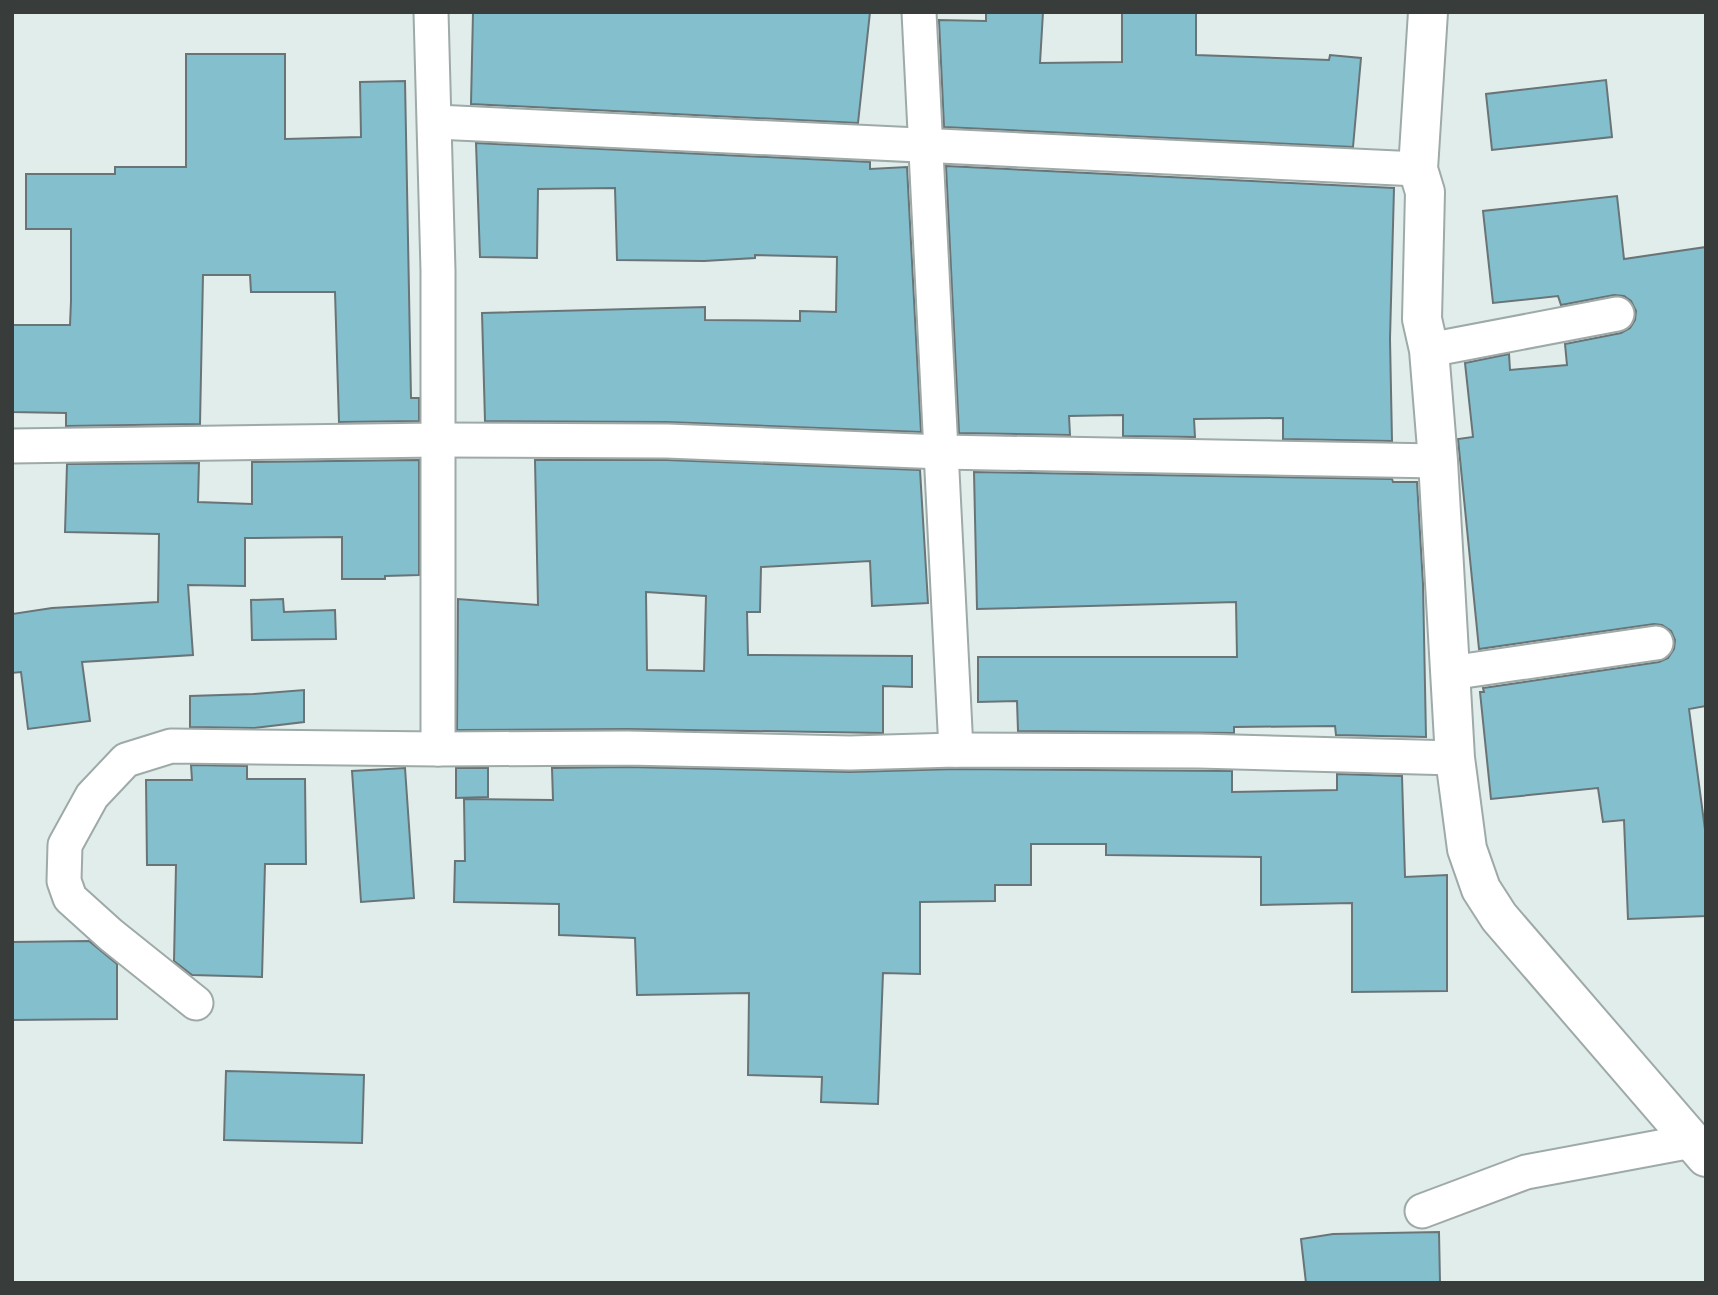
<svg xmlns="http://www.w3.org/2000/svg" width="1718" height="1295" font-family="'Golos Text',sans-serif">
<rect width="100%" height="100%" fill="#e1edeb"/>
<!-- building -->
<g fill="#84bfce" stroke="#697477" stroke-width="2" fill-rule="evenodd">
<path d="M473,12H870L858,123L471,104Z"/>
<path d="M986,12H1043L1040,63L1122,62V12H1196V55L1329,60L1330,55L1361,58L1353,147L944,127L939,20L986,21Z"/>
<path d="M186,54H285V139L361,137L360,82L405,81L411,398H419V421L339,422L335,292H251L250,275H203L200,424L66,426V413L12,412V325H70L71,301V229H26V174H115V167H186Z"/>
<path d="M1606,80L1612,137L1492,150L1486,94Z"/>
<path d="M476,143L870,162V169L907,167L921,432L667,422L485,421L482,313L705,307V320L800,321V311L836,312L837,257L755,255V258L704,261L617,260L615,188L538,189L537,258L480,257Z"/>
<path d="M946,166L1394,188L1390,339L1392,441L1283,439V418L1194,419L1195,437L1123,436V415L1069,416L1070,435L959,433Z"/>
<path d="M1617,196L1624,259L1706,247V706L1689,709L1706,837V916L1628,919L1624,820L1603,822L1598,788L1491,799L1480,692H1484L1483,688L1659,662L1668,658L1674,649L1675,640L1671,631L1662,625L1654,624L1479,649L1458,439L1473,437L1465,363L1509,354L1510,370L1567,365L1565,344L1621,333L1630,328L1635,320L1636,311L1631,301L1624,296L1614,295L1561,305L1558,296L1493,303L1483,211Z"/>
<path d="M419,460V575L385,576V579H342V537L245,538V586L188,585L193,655L82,662L90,721L28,729L21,672L12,673V614L52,608L158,602L159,534L65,532L67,464L199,463L198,502L252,504V462Z"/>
<path d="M535,460H667L920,470L928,603L872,606L870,561L761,567L760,612H747L748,655L912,656V687L883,686V733L627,729L457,730L458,599L538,605ZM646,592L706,596L704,671L647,670Z"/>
<path d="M974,472L1392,479L1393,482H1417L1423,584L1426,737L1336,735L1335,726L1234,727V733L1018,731L1017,701L978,702V657H1237L1236,602L977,609Z"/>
<path d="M283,599L284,612L335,610L336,639L252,640L251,600Z"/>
<path d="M304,690V722L254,728L190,727V696L253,694Z"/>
<path d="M191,765L247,766V779H305L306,864H265L262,977L192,975L174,961L176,865H147L146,780H192Z"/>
<path d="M627,767L850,772L956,769L1232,771V792L1337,790V774L1402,776L1405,877L1447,875V991L1352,992V903L1261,905V857L1106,855V844H1031V885H995V901L920,902V974L883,973L878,1104L821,1102L822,1077L748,1075L749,993L637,995L635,938L559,935V904L454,902L455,861H465L464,799L553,800L552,768Z"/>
<path d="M405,768L414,898L361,902L352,771Z"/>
<path d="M456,768H488V797L456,798Z"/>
<path d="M89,941L117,964V1019L12,1020V942Z"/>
<path d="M226,1071L364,1075L362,1143L224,1140Z"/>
<path d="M1439,1232L1440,1283H1306L1301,1239L1333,1234Z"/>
</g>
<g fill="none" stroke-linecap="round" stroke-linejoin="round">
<!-- minor casing -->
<g stroke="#9eaaa8" stroke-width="37">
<g id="minor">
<path d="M431,12L438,271V749"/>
<path d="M919,12L956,750"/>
<path d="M436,122L1418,169"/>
<path d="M1429,350L1617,314"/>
<path d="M12,446L437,440L667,441L942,452L1438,461"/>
<path d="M1450,673L1656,643"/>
<path d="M196,1003L111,935L70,898L64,881L65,845L92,796L126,760L171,746L438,749L627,748L850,753L956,750L1199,751L1455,758"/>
<path d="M1422,1211L1526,1172L1692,1141"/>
</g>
</g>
<!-- tertiary casing -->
<g stroke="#9eaaa8" stroke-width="42">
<path id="tertiary" d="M1428,12L1418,169L1425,192L1422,319L1429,350L1438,461L1455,758L1467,849L1481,889L1499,917L1706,1157"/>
</g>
<!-- minor -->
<use href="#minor" stroke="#fff" stroke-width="33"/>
<!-- tertiary -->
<use href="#tertiary" stroke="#fff" stroke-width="38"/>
</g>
<!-- border -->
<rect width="1718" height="1295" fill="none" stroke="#383d3c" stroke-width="28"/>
</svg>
